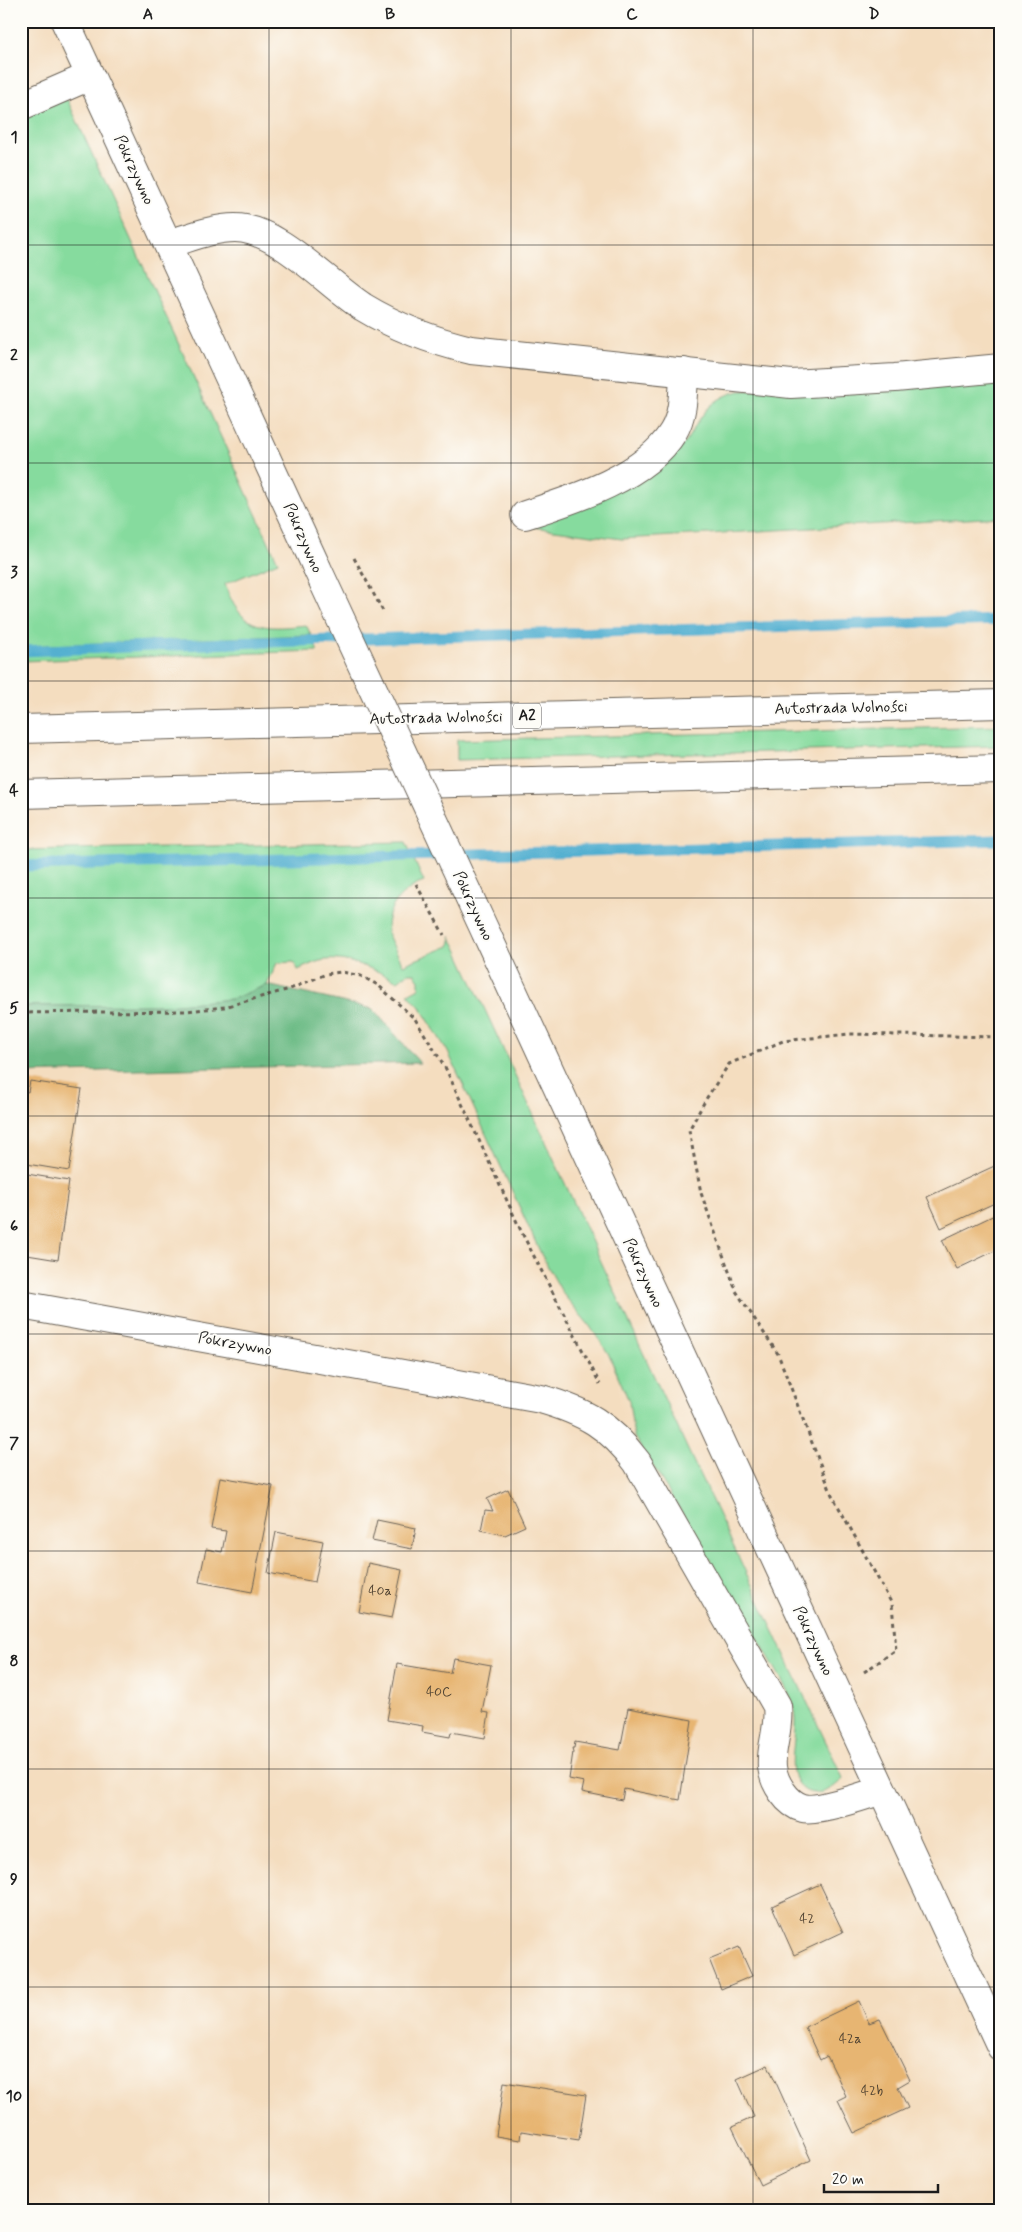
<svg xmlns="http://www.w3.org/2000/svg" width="1022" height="2232" font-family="Mynerve,sans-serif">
<rect width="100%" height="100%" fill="#fdfcf7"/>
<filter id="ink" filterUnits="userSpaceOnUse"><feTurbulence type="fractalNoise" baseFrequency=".02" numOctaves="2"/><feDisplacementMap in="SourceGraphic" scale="10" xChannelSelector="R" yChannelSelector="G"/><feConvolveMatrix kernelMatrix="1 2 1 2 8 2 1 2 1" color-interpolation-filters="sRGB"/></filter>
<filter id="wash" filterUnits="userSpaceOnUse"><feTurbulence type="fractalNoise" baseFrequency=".0096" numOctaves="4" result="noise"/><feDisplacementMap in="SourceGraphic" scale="20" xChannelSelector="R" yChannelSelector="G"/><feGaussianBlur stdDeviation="1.12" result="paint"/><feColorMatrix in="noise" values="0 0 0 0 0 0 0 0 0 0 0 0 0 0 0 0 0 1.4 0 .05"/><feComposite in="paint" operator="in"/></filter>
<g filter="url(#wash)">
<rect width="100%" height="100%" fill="#f4ddbf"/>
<!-- green -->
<g fill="#86db9e" stroke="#517c5d">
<path d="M67,99L278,562L225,584C240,630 263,630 306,625L311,635L21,646V113Z"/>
<path d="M1001,377V517L622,539L532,527C577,507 625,488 666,461C699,439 693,403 739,391Z"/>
<path d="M314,643L318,651L21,661V655Z"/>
<path d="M1001,726V746L457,760V740Z"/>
<path d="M406,842L424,882C402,889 381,912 389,937C393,946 399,956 403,965L449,946L451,942L450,936L456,947L688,1450L843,1778C833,1791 811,1801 798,1784C783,1763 804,1727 790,1696C771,1658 747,1622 725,1585C695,1535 666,1485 634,1437L629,1401L608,1353L589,1325L563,1294L542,1256L448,1052L420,1007L408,994L419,988V980L414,973H408L398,981C375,970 345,955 320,961C312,963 305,967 298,970L294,962L277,963L267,985L232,999L167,1005L21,1006V850Z"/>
</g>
<!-- forest -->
<path fill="#6cbb85" stroke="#446c50" d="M267,985L373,1009L420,1063L21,1073V1006L167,1005L232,999Z"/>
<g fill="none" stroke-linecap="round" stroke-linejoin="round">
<!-- stream -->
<g stroke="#51afd0" stroke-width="11">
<path d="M21,651L231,643L1001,620"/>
<path d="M21,866L1001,840"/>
</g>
</g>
<g id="blocks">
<!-- building -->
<g fill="#e7b572">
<path d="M30,1081L82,1089L69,1171L21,1163V1090L28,1092Z"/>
<path d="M1001,1163V1200L941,1228L927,1197Z"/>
<path d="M21,1173L69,1181L58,1260L21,1254Z"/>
<path d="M1001,1212V1248L957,1269L942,1240Z"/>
<path d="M220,1477L273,1486L252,1592L199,1582L206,1549L222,1552L226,1531L211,1529Z"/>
<path d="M508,1489L525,1526L505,1535L481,1530L485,1510L493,1511L487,1499Z"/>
<path d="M377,1520L416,1528L412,1549L372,1541Z"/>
<path d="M276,1532L323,1541L315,1582L268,1573Z"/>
<path d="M368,1563L402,1570L392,1618L359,1612Z"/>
<path d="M453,1658L491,1665L482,1712L489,1713L485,1738L451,1732L450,1737L422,1732L423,1726L387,1720L397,1664L450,1673Z"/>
<path d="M628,1708L692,1720L680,1800L624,1789L622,1800L582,1792L584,1782L569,1779L573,1752L572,1748H574L575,1742L620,1750Z"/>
<path d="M820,1884L843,1932L794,1955L772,1906Z"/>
<path d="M739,1947L752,1976L721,1989L709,1959Z"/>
<path d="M859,2001L869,2023L880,2019L910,2080L898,2087L908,2108L854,2133L838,2100L846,2096L838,2078L827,2056L820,2060L805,2027Z"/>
<path d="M768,2065L811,2160L760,2185L732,2127L754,2117L737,2079Z"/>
<path d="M504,2082L586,2095L579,2140L521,2131L520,2140L496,2136Z"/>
</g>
</g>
</g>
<g filter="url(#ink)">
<use href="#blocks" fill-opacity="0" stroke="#686055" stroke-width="1"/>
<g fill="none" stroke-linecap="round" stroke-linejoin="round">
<!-- minor casing -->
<g stroke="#686055" stroke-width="30">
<g id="minor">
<path d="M65,21L316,566"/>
<path d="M21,106L90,76"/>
<path d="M168,244C189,238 213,228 235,228C278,228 327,284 363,307C396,327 433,341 471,350L791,384L895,378L1001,368"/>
<path d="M525,515C572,500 646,477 673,432C684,414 683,392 684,372"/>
<path d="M487,935L1001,2047"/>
<path d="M21,1305L541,1399C586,1412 609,1425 637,1462L777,1706C780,1729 770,1747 772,1767C774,1783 787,1804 803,1808C817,1812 867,1795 882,1790"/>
</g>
</g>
<!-- highway casing -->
<g stroke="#686055" stroke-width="30">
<g id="highway">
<path d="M21,729L1001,704"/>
<path d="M21,794L1001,769"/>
</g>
</g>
<!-- path -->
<g stroke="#686055" stroke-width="3" stroke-dasharray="4 4" stroke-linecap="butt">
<path d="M354,558L384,613"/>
<path d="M416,884L444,935"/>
<path d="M21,1013L187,1011L224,1007L290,989L326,974L342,972L361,976L378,985L415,1019L445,1067L522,1233L600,1384"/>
<path d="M864,1672L896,1650L892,1604L832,1495L778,1354L736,1291L701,1193L689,1130L706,1099L729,1064L783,1041L849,1034L1001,1037"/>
</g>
<!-- minor -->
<use href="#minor" stroke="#fff" stroke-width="28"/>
<!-- highway -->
<use href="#highway" stroke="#fff" stroke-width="28"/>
<!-- minor-bridge casing -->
<g stroke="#686055" stroke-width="30" stroke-linecap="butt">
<path id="minor-bridge" d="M316,566L487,935"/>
</g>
<!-- minor-bridge -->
<use href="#minor-bridge" stroke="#fff" stroke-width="28"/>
</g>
</g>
<!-- grid -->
<path fill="none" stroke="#1c1c1c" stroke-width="1" stroke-opacity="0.55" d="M269,21V2211M511,21V2211M753,21V2211M21,245H1001M21,463H1001M21,681H1001M21,898H1001M21,1116H1001M21,1334H1001M21,1551H1001M21,1769H1001M21,1987H1001"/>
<g text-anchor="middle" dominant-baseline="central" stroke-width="4" stroke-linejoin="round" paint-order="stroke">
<!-- number labels -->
<g font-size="14" fill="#4f4232">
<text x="380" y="1591">40a</text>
<text x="439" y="1692">40C</text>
<text x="807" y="1919">42</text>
<text x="850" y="2039">42a</text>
<text x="872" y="2091">42b</text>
</g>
<!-- shield labels -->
<rect fill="#fdfcf7" stroke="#605f5e" stroke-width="1" x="513" y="703.5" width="28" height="25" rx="4"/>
<g font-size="15" font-weight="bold" fill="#1c1c1c">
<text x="527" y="716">A2</text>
</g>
<!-- street labels -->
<g font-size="16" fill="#1c1c1c" stroke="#fdfcf7">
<text transform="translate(134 170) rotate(65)">Pokrzywno</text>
<text transform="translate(303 538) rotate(66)">Pokrzywno</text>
<text transform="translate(841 708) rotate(-1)">Autostrada Wolności</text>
<text transform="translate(436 718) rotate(-1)">Autostrada Wolności</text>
<text transform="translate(473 906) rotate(65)">Pokrzywno</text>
<text transform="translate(643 1273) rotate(65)">Pokrzywno</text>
<text transform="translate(235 1344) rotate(10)">Pokrzywno</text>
<text transform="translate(813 1641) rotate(65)">Pokrzywno</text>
</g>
</g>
<!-- margin -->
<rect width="1022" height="2232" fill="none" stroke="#fdfcf7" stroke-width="55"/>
<!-- scale -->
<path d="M824 2184v8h114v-8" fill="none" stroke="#1c1c1c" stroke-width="2.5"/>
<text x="832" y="2184" font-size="15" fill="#1c1c1c" stroke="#fdfcf7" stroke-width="4" paint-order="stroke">20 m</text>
<rect x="28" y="28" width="966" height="2176" fill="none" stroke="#1c1c1c" stroke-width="2"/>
<g font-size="16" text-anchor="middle" font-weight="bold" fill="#1c1c1c">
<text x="148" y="19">A</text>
<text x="390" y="19">B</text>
<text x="632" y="19">C</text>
<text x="874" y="19">D</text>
<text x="14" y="142">1</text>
<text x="14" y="360">2</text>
<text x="14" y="577">3</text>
<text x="14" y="795">4</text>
<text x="14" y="1013">5</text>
<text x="14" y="1231">6</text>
<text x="14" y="1448">7</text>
<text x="14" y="1666">8</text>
<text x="14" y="1884">9</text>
<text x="14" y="2101">10</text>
</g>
</svg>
